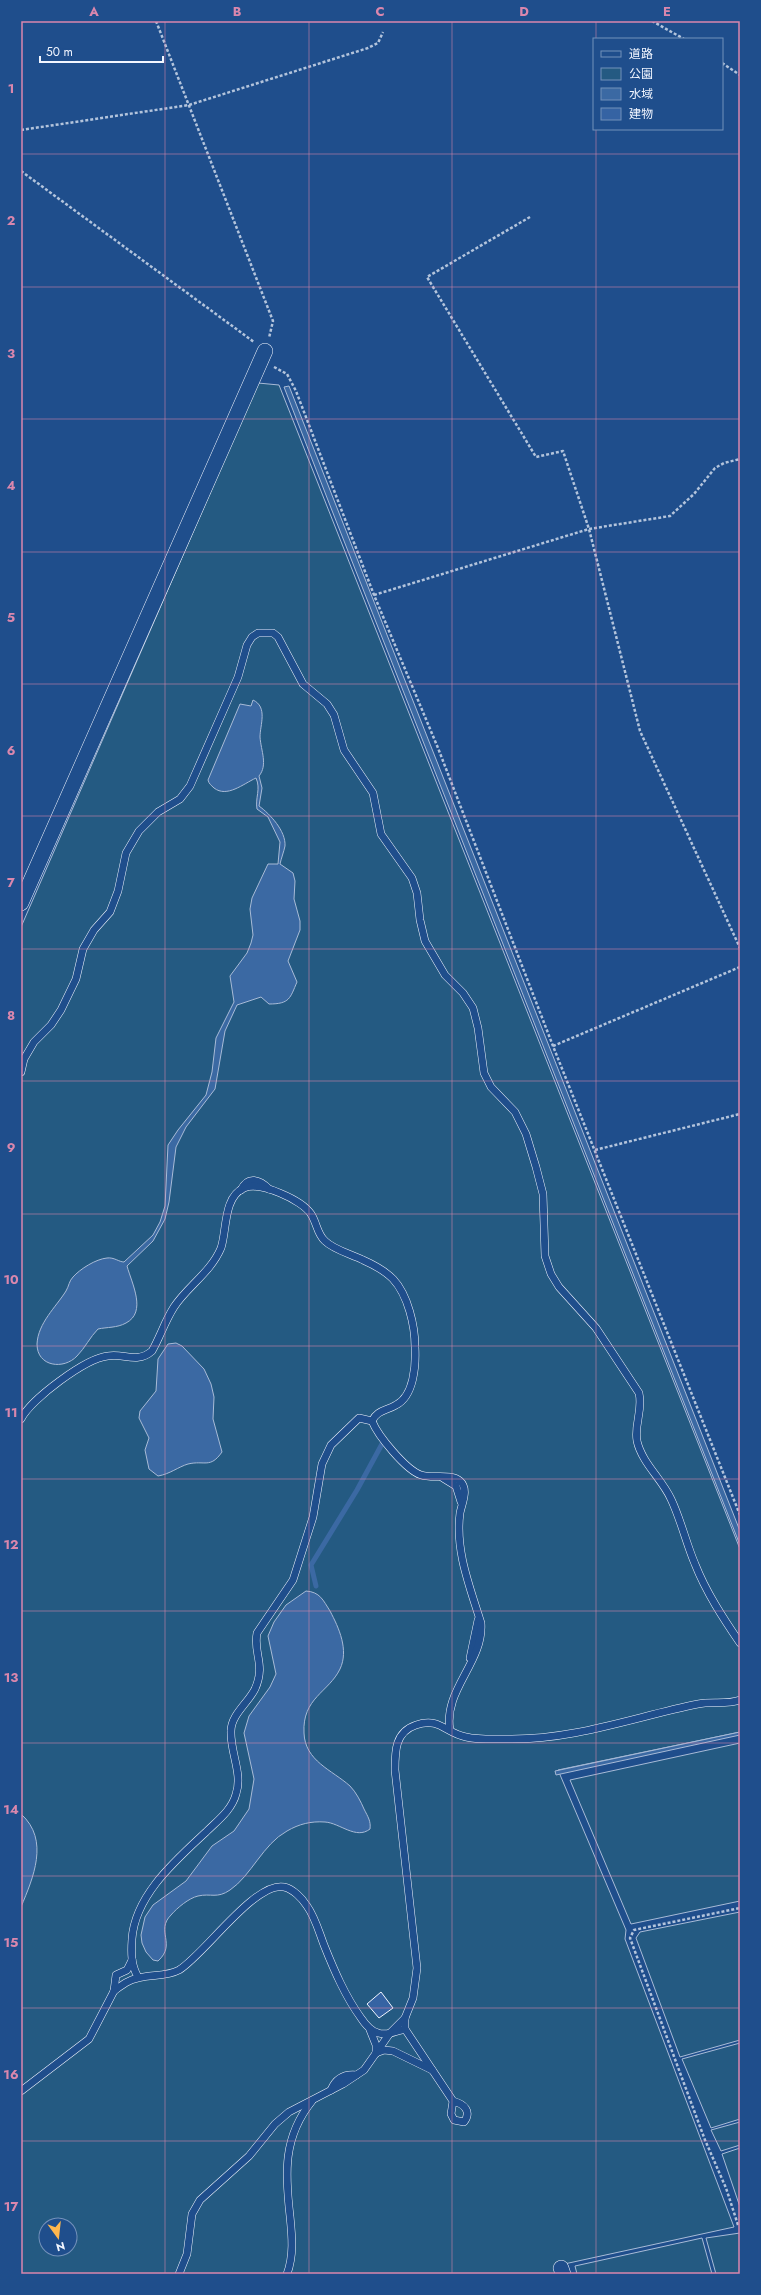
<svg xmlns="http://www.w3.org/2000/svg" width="761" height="2295" font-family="Jost,'Noto Sans JP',sans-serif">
<rect width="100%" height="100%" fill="#1f4e8c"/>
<!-- green -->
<g fill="#245a82" stroke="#a8bbd7" fill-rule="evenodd">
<path d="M258,383L279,385L740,1549V1732L558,1770L626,1930L625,1939L734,2227L555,2266L557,2274H21V927ZM46,2225H70V2249H46Z"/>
<path d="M740,1743V1901L631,1924L570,1780Z"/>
<path d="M740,1912V2040L680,2057L636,1938L640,1932Z"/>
<path d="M740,2043V2119L711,2128L682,2059Z"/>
<path d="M740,2122V2145L721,2151L711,2130Z"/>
<path d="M740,2148V2207L722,2154Z"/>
<path d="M740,2233V2274H716L706,2238Z"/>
<path d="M702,2238L712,2274H577L575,2266Z"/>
</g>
<!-- water -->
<g fill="#3b69a3" stroke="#a8bbd7">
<path d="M289,386L740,1531V1545L331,508L284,387Z"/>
<path d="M253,700C268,707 260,725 260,737C261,751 268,765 259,776L262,788L259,806C270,814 286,831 285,846C284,851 281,859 280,864L293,873L295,881L294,899L300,921V930L288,961L297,982C290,998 290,1004 269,1004L261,997L237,1005L225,1031L215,1089L186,1127L176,1147L169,1202L165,1219L153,1241L127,1266C132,1284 147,1312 126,1323C117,1328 107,1327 98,1329C90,1337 85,1348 77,1356C64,1370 37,1367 37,1344C38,1323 56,1307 66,1291C69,1286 69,1281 73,1277C80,1269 96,1259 107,1258C114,1257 119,1262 124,1262L153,1235L160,1222L165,1206L168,1145L178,1130L206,1095L212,1072L216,1038L234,1002L230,976L247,953L251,943L253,935L250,909L252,898L268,864H278L280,842L268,817L257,809C255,798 261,789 256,778C243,784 227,798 214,788C211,785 209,784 208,780L240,704L251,706Z"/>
<path d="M176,1343L182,1346L204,1369L211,1384L214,1397L213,1419L222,1452C210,1469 205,1460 188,1464C178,1467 170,1474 158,1476L149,1469L145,1450L149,1438L139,1418L140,1411L156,1391L158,1359L168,1344Z"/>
<path d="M306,1591C320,1592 323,1600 330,1611C339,1628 349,1650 340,1669C329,1692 302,1698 304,1733C305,1761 332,1770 350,1786C356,1792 361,1802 364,1809C368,1817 371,1821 370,1829C356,1840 340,1823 325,1822C311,1821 299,1824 287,1831C263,1844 251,1876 230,1890C217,1899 211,1893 198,1896C189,1898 177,1908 171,1915C155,1931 177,1944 158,1961L153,1960L146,1952L142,1943L141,1935L145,1917L153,1905L186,1881L212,1846L234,1831L249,1809L254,1779L244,1733L249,1716L270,1687L276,1674L268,1636L274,1622L286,1605Z"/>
<path d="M740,1732V1735L556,1775L555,1771Z"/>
<path d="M21,1814C50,1840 33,1878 21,1907Z"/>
</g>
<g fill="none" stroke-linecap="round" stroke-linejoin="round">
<!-- stream -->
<path stroke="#3b69a3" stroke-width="5" d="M316,1586L311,1565L357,1490L382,1444"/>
</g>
<!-- building -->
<path fill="#3563a3" stroke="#f2f6ff" d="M381,1992L393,2008L379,2018L367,2004Z"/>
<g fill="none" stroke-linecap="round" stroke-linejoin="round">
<!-- lane casing -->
<g stroke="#f2f6ff" stroke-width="8">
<g id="lane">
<path d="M21,1072L24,1059L34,1042L51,1025L61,1010L76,979L83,949L94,930L110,912L118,891L126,853L139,831L158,812L180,799L190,786L238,677L247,645L252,637L258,633H273L278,637L303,684L327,704L334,715L344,750L373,793L381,834L412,878L417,893L420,920L425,941L445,975L463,993L473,1008L478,1028L484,1073L491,1087L515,1112L526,1134L536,1167L543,1194L545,1256L551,1274L559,1287L596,1328L639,1393C643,1411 634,1424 637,1441C642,1463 662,1479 671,1499C681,1520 686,1543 695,1564C706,1592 723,1618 740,1643"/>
<path d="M241,1190C248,1175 260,1180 269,1189"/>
<path d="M21,1419C31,1399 86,1358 108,1356C124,1353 137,1364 152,1351C160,1337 165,1321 174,1307C187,1287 211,1272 221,1248C227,1231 223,1197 244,1188C260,1181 302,1200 311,1214C317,1223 317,1234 325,1241C334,1250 351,1254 363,1260C372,1264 386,1272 393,1279C408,1295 415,1326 415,1347C416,1365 414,1396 396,1405C386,1411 377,1410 372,1421"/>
<path d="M443,1478L456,1486L461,1502"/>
<path d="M470,1658L478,1620"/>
<path d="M138,1977C131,1965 131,1953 132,1939C135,1895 176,1860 206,1832C217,1821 232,1810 236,1794C243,1774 230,1752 231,1731C231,1715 248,1703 255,1689C266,1664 253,1654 257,1633L293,1580L313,1517L322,1464L331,1445L359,1418L372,1421C378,1436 406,1470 421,1475C432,1479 451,1473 460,1481C469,1489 462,1503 460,1513C455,1551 470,1587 481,1623C484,1662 443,1690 450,1730"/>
<path d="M114,1991C122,1985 128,1980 138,1978C151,1974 166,1977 179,1970C204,1955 255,1881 284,1887C293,1889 302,1898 307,1906C315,1917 319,1932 324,1945C334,1970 345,1996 361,2018C365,2024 370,2031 378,2033C387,2036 397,2031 405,2029"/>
<path d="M370,2030L376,2045V2053"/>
<path d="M376,2053L390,2033L405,2018"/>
<path d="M331,2090C336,2078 344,2074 356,2075"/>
<path d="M21,2091L89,2039L114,1991L116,1975L127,1970L132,1960"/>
<path d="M453,2101L451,2114L454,2120L464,2122C472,2111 464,2104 453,2101L405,2029V2018L413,1998L417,1968L395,1770C395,1751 395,1732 416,1725C440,1717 445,1733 466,1737C479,1740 495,1739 508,1739C574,1740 634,1717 698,1704C711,1701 727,1705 740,1700"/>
<path d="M179,2274L187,2254L192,2214L200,2200L249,2156L275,2124L289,2112L343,2084L364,2070L376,2053L384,2050L393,2051L432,2070"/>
<path d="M287,2274C294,2255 292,2236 290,2216C285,2173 283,2137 312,2101"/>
</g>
</g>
<!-- street casing -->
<g stroke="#f2f6ff" stroke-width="16">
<g id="street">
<path d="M21,903L265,351"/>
<path d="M561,2268L563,2274"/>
</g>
</g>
<!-- path -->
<g stroke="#b3c4dc" stroke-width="2.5" stroke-dasharray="3 2" stroke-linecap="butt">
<path d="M156,21L273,321L269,338"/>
<path d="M652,21L684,39"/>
<path d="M722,63L740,75"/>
<path d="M21,130L189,105L368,48L378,43L383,32"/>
<path d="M21,171L254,342"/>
<path d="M530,217L427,277L536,457L563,451L589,529L640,731L740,948"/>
<path d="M274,367L287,374L296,391L374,595L438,748L553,1046L740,1515"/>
<path d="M374,595L589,529L670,516L694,494L715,468L724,463L740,459"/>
<path d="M553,1046L740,967"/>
<path d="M595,1150L740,1114"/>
<path d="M738,2225L726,2188L705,2140L630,1938L634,1930L740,1908"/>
</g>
<!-- lane -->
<use href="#lane" stroke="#1f4e8c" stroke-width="7"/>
<!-- street -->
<use href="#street" stroke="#1f4e8c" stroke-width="15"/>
</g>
<!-- grid -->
<path fill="none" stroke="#da87ad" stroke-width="1" stroke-opacity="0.55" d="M165,21V2274M309,21V2274M452,21V2274M596,21V39M596,129V2274M21,154H740M21,287H740M21,419H740M21,552H740M21,684H740M21,816H740M21,949H740M21,1081H740M21,1214H740M21,1346H740M21,1479H740M21,1611H740M21,1743H740M21,1876H740M21,2008H740M21,2141H740"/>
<!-- border -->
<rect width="761" height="2295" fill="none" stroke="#1f4e8c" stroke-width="44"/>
<!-- legend -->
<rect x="593" y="38" width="130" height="92" fill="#1f4e8c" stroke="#7391ba"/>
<rect x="601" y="51" width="20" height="6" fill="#1f4e8c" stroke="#7391ba"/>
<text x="629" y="58" font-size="12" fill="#f2f6ff">道路</text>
<rect x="601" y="68" width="20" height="12" fill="#245a82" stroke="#7391ba"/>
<text x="629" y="78" font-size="12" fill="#f2f6ff">公園</text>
<rect x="601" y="88" width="20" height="12" fill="#3b69a3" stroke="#7391ba"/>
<text x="629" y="98" font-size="12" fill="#f2f6ff">水域</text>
<rect x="601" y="108" width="20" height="12" fill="#3563a3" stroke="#7391ba"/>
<text x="629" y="118" font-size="12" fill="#f2f6ff">建物</text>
<!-- north arrow -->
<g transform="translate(58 2237) rotate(165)"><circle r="19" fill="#1f4e8c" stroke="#7391ba"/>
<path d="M0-3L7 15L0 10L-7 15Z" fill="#ffb74d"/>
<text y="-6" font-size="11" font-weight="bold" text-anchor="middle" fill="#f2f6ff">N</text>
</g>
<!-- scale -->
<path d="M40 56v6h123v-6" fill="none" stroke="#f2f6ff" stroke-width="2"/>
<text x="46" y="56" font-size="12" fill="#f2f6ff" stroke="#1f4e8c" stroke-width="3" paint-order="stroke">50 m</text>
<rect x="22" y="22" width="717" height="2251" fill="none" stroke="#da87ad" stroke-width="1.5"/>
<g font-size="13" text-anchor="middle" font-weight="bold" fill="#da87ad">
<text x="94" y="16">A</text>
<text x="237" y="16">B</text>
<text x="380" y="16">C</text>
<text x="524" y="16">D</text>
<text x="667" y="16">E</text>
<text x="11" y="93">1</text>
<text x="11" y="225">2</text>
<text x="11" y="358">3</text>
<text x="11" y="490">4</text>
<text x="11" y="622">5</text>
<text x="11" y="755">6</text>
<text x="11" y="887">7</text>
<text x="11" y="1020">8</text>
<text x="11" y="1152">9</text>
<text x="11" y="1284">10</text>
<text x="11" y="1417">11</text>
<text x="11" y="1549">12</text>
<text x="11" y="1682">13</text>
<text x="11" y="1814">14</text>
<text x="11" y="1947">15</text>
<text x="11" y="2079">16</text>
<text x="11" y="2211">17</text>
</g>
</svg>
